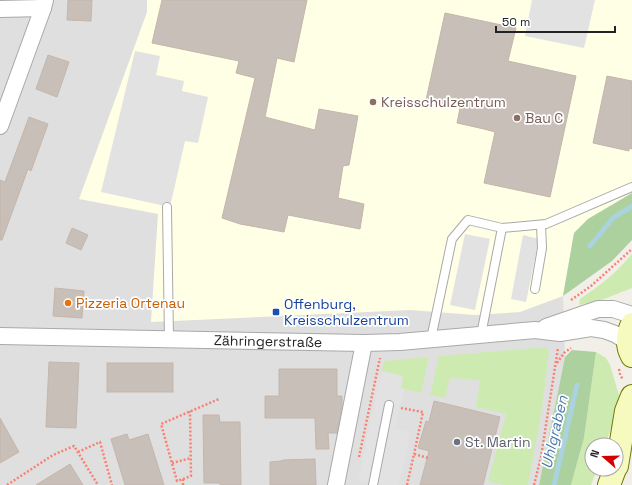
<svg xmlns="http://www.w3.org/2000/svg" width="632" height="485" font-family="'Space Grotesk',sans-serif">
<rect width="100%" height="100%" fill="#f2efe9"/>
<!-- residential -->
<path fill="#e0dfdf" d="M0,0H632V193L588,219L574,233L563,296L565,357L539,485H0Z"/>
<!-- education -->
<path fill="#ffffe5" d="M147,0H632V193L588,219L574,233L563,296L520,312L475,315L410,310L151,322L158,214L79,199L147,12Z"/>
<!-- grass -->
<g fill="#cdebb0">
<path d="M632,254V288L599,301L579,305L580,299C601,285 616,273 632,254Z"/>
<path d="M546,347L549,352L542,409L528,485H504L488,481L506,414L476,407L480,380L450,378L445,398L430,395L439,356Z"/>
<path d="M596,352L606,358L610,365L619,395L618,409L605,445H592V469H597L591,485H571L584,438Z"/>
<path d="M429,357L421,393L401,388L403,376L382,371L384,361Z"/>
</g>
<!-- forest -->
<g fill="#add19e">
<path d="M632,193V240L612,261L563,296L574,233L588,219Z"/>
<path d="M572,350L596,352L584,438L571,485H539L565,357Z"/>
</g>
<!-- parking -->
<g fill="#e2e2e2">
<path d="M532,0H595L584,48L525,36Z"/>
<path d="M135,51L160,56L156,75L184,81L182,91L208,97L198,143L185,141L170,207L101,192Z"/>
<path d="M465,234L490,239L475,310L450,305Z"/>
<path d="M523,235L539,239L526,302L511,299Z"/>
<path d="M382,371L403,376L401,388L404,389L395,429L411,432L399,485H379L358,480L371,418Z"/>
</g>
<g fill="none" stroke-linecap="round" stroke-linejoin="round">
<!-- stream -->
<g stroke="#aad3df" stroke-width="5">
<path d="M590,246L613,218L632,206"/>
<path d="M554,485L577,385"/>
</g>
</g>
<!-- building -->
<g fill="#c7bfb8" stroke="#c4b6ab">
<path d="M68,0H92L91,21L67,20Z"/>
<path d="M162,0H307L294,62L277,58L265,117L315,130L319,109L358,116L349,165L343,166L338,198L364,204L360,229L288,215L284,232L240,224L222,218L255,78L236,73L239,61L152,43Z"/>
<path d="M445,13L516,28L508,61L576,76L550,197L484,183L495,132L484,129L457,123L460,108L426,100Z"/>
<path d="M48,55L69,62L57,97L36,89Z"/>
<path d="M607,76L632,81V149L629,148V151L593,143Z"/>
<path d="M29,117L48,124L31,171L28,169L2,240H0V180L5,182Z"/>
<path d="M72,228L88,235L81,250L66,243Z"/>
<path d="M55,288L84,291L82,318L53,316Z"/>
<path d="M49,362L79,363L76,428L46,427Z"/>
<rect x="107" y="363" width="66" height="29"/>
<path d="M279,369H337V396H342V406L337,433H328L329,449H316L315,418H265V396H279Z"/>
<path d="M434,401L500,417L483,485H420L429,451L418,448L426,421L429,422Z"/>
<path d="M203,415H219L220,422H240L241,485H220V483H204Z"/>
<path d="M0,418L19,452L0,463Z"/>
<path d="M127,434L129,440L148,434L164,485H125L111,439Z"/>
<path d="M315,459L316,485H270V462L281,461L283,460Z"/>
<path d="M70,464L83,485H36Z"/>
</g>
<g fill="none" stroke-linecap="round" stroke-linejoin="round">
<!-- lane casing -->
<g stroke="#a9a9a9" stroke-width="10">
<g id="lane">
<path d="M167,207L169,339"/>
<path d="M535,289L542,248L541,225"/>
<path d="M481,335L502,228"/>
<path d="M431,339L452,239L468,220L502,228L546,224L632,187"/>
<path d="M373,485L389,405"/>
</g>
</g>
<!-- street casing -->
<g stroke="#a9a9a9" stroke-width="18">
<g id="street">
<path d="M0,9L43,8"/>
<path d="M0,126L43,8L45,0"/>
<path d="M546,327L598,309H613L632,315"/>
<path id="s1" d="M0,336L364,343L400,342L535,330L560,333L591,328L604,330L615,334L628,342"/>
<path d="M336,485L364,343"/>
</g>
</g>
<!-- secondary casing -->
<g stroke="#707d05" stroke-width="24">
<g id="secondary">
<path d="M632,324C627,334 626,346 632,356"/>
<path d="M617,466L626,411L632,396"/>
<path d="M609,485L615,469"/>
</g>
</g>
<!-- path -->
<g stroke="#fa8072" stroke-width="2.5" stroke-dasharray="2 2" stroke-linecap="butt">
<path d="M571,300L591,286L632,249"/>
<path d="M557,363L564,353L571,348"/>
<path d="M619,369L620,374L623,380"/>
<path d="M401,408L423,412L414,454"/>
<path d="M78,452L100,442L112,485"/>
<path d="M359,457L380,358"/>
<path d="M172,463L191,458"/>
<path d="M183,479L191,476L190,411"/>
<path d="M7,485L53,455L74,446L98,485"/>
<path d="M183,485V479L177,481L161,424L219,399"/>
<path d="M407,485L414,454L428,458"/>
<path d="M534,485L541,457L558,348"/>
</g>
<!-- lane -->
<use href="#lane" stroke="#fff" stroke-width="8"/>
<!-- street -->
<use href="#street" stroke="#fff" stroke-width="16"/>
<!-- secondary -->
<use href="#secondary" stroke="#f7fabf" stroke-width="22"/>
</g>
<!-- markers -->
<g fill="#8d6e63" stroke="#fff" stroke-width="1.5">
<circle cx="373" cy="102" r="4"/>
<circle cx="517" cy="118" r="4"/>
</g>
<circle fill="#e8710a" stroke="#fff" stroke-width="1.5" cx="68" cy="303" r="4"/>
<rect fill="#1a4fb4" stroke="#fff" stroke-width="1.5" x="272" y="308" width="8" height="8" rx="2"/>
<circle fill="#6b7280" stroke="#fff" stroke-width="1.5" cx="457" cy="442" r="4"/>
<g text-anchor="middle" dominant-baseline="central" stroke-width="3.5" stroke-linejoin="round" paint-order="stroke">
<!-- education labels -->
<g font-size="14" fill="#785e54" stroke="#fff" text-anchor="start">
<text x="381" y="102">Kreisschulzentrum</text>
<text x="525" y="118">Bau C</text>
</g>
<!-- food labels -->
<g font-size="14" fill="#c56008" stroke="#fff" text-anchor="start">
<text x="76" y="303">Pizzeria Ortenau</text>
</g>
<!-- transit labels -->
<g font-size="14" fill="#164399" stroke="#fff" text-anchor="start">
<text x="284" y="304">Offenburg,<tspan x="284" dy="16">Kreisschulzentrum</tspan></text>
</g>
<!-- street labels -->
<g font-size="14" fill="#222" stroke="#fff">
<text stroke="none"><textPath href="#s1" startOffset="268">Zähringerstraße</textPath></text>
</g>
<!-- worship labels -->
<g font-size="14" fill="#5b616d" stroke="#fff" text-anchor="start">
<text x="465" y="442">St. Martin</text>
</g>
<!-- water labels -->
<g font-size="15" font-style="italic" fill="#4a7aab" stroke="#fff">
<text transform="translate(554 432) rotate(-77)">Uhlgraben</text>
</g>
</g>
<!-- north arrow -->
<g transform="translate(604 457) rotate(290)"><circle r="19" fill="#ffffff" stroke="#a7a7a7"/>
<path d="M0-3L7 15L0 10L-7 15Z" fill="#d40000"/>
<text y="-6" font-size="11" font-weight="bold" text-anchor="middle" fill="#222222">N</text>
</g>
<!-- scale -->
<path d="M496 26v6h119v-6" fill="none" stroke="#222222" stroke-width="2"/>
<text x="502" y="26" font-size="12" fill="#222222" stroke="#ffffff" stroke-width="3" paint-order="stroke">50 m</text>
</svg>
